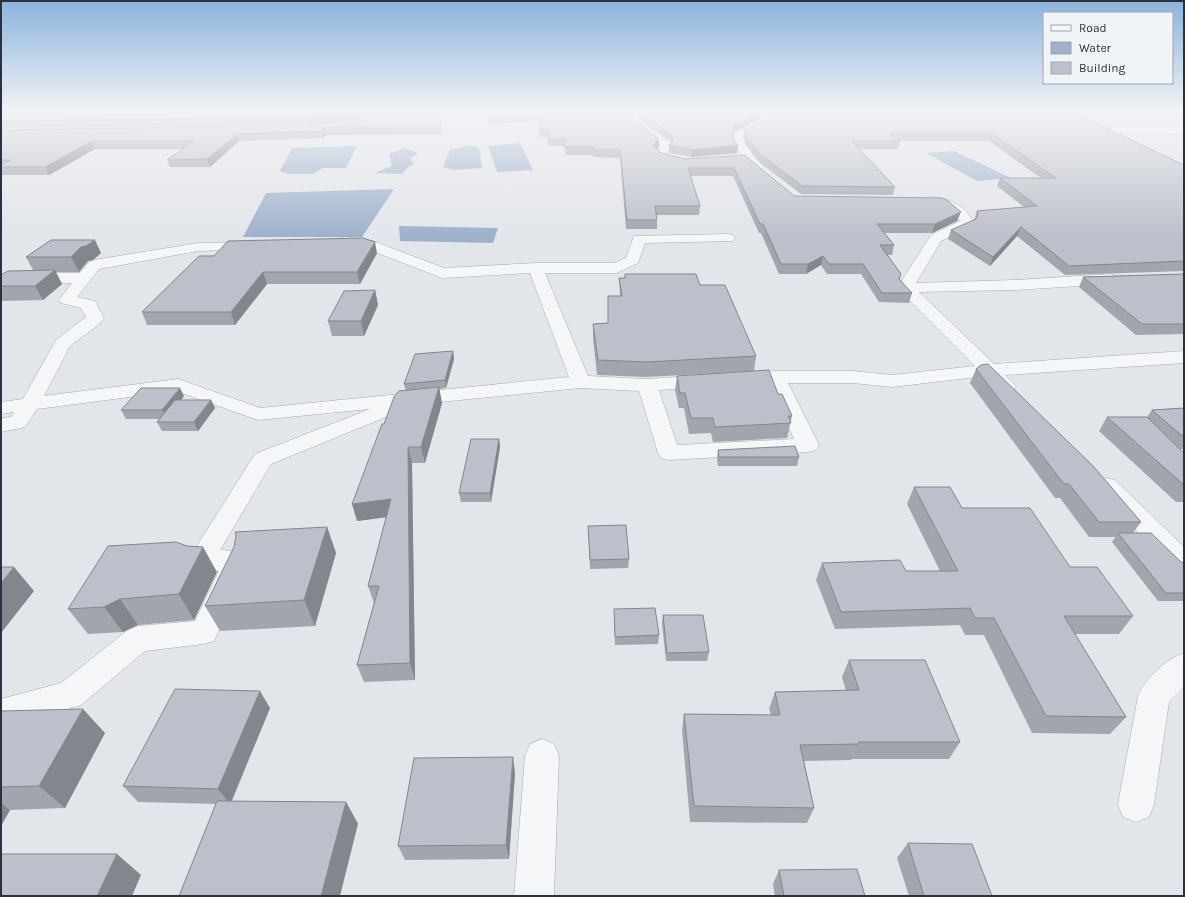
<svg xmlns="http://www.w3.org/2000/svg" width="1185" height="897" font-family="Karla,sans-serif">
<rect width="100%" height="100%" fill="#e2e5ea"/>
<!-- water -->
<g fill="#9db1ca">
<path d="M520,143L533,170L497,172L488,146Z"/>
<path d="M470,145L479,148L482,168L453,170L443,167L450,150Z"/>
<path d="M357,146L346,168H323L313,174H289L280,171L292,148Z"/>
<path d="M405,148L418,153L410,159L414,164L408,167L402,174L374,173L392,166L389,154Z"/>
<path d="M954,151L1011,178L977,181L926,153Z"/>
<path d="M394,189L362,237H243L266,193Z"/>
<path d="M399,226L498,228L493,243L400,241Z"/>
</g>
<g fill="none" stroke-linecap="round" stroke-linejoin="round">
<!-- minor casing -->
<g stroke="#a7acb4" stroke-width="1">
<g id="minor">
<path d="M626,111L639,112L642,123L670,143L671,149L666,153L674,158L690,160L692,162L690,164C677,168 662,163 654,153L661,148L660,145L641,130L634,127L632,116L627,115Z"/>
<path d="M765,111H774L765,126L742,136L754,157L775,178L769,182L765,180C750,167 738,154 732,135L758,122Z"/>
<path d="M1105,128H1184V134L1101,133L1100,131Z"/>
<path d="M930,197C951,198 964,205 974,223L972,226L941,241L916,283L1014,280L1111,274L1116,276L1119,279L1116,282L1111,284L1014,290L919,292L994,364L1184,351V363L1005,375L1016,386L1013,390C999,394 994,385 985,376L892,387L853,383H788L819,445L816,450L808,452L669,460L661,458L658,453L639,391L580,388L400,406L401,408L398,412L271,464L220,550L234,551L243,554L247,561L245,572L214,641L204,644L145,651L81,705L1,729V699L61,683L128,630L138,626L195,621L219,571L201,570L192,567L188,560L255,454L370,409L258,420L176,391L37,409L25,427L1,432V418L11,417L14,412L1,414V402L23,399L56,340L86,317L81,308L61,303L59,300L72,283H20L1,285V275L20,273H80L89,262L94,260L198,243L259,242L261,245L259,248L254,249L198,251L99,269L77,297L95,301L104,318L98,325L70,346L44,396L178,379L260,408L569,377L530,273L442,278L365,248L341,244L339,241L341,238L346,237L373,241L444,268L536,263H614L626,258L634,236L728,234L733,235L735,238L733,241L645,243L638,263L617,273H545L588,376L647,379L706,375L713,377L716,381L713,385L706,387L659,390L677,445L794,439L768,383L742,385L735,383L732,379L735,375L775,371H853L892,375L975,366L897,288L931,235L960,221C951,206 940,207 926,204L924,201L926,198Z"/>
<path d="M1107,478L1115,480L1184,547V573L1175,570L1099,492L1095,486L1099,480Z"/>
<path d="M1184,653V687L1169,702L1154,804L1149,817L1136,822L1123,817L1118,804L1138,696C1146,678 1166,659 1184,653Z"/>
<path d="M542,739L554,744L559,756L554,896H514L525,756L530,744Z"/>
</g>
</g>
<!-- minor -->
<use href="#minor" fill="#f4f6f8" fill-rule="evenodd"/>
</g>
<!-- wall -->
<g fill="#a2a5ae">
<path d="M1,111H395L371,118L309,124L1,128Z"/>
<path d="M396,111H631L634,121L659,146L656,149L661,153L684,159L745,155L794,196L957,221L932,233H884L894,245L892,255H887L901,274L899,280L912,293L909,303L879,302L861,274H827L821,265L806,274H779L761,233H759L733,176H690L700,206L699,215H656L657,220V229H626L620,158L593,157V155H565V146H548V137H539V130L541,121L489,124L488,115H440L442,134L326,135L323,138L239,141L210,167H170L167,160L183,149H95L49,175H1V130L307,125L370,120Z"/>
<path d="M640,111H764L757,121L733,132V138L738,145L737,153L692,157L669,153V145L671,143V142L643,122Z"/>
<path d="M767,120L1104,127L1184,165V271L1065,275L1017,236L990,266L948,239L951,230L974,220L977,211L1024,207L997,186L1000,178H1041L989,141H900L898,149H859L895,187L893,195L801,194L759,162L745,144L744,137L745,130Z"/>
<path d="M101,253L93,260L88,261L79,272H55L62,284L43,300L1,301V275L33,270L26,257Z"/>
<path d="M377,253L360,284H267L235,325H147L142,312L199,256Z"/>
<path d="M625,274L700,285L756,356L754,371L646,377L597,375L593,339V324L608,323L620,296L619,278H625Z"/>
<path d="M1184,274V334L1136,335L1079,287L1083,277Z"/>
<path d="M375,290L378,305L364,336H332L328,321Z"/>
<path d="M453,351L454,359L446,388L439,389L442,403L425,463H412L415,680L364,682L357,665L374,603L368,586L386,517L357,521L406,391L404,384Z"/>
<path d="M976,369L1141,522L1133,533L1181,562L1184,563V601H1158L1112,542L1115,537H1089L1060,498H1055L970,383Z"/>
<path d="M677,376L778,394L792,416L787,438L713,442L711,433L689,434L684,408H679L675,390Z"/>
<path d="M184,396L181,400H211L215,408L198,431H162L157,422L160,419H126L121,410Z"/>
<path d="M1184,408V449H1180L1184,453V502H1176L1099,431L1107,417H1147L1152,410Z"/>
<path d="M499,439L500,447L491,502H461L459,493Z"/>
<path d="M718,450L799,457L797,466H718L717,459Z"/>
<path d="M914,487L962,508L1070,567L1133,616L1119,634H1074L1126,717L1110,734L1032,733L984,635H965L960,625L835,629L816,580L822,563L906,571H940L907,504Z"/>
<path d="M588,526L629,559L628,568L590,569Z"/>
<path d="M327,527L336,553L315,626L220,631L205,606Z"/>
<path d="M217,572L194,620L138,625L123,632L88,634L68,609Z"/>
<path d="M614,609L659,635L658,644L615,645L614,618Z"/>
<path d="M663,615L709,652L707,661H666L662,624Z"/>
<path d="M849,660L960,742L949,759H852L851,760L804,761L814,808L807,823L690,822L682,730L684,714L771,715L769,709L775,692L846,691L842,677Z"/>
<path d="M270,708L232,801L346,802L358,824L216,804L138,802L123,786Z"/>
<path d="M1,711L105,733L65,808L10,810L1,826Z"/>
<path d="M515,773L509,859L405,860L398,846Z"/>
<path d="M908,843L992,896H909L897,858Z"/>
<path d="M779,870L865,896H775L773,884Z"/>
</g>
<!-- shaded-wall -->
<g fill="#84868d">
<path d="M365,111H395L371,118L309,124L307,117Z"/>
<path d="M760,111H764L757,121L732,132L733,125Z"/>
<path d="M324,127L326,135L323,138L322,131Z"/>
<path d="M237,134L239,141L210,167L207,159Z"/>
<path d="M659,139V146L652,153L653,145Z"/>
<path d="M92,141L95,149L49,175L45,167Z"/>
<path d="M738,145L737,153L692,157V150Z"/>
<path d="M961,212L957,221L932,233L935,224Z"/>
<path d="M1021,227L1017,236L990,266L993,257Z"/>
<path d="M95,240L101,253L93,260L88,261L79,272L71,257L81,247Z"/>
<path d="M375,242L377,253L360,284L357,272Z"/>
<path d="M823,256L821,265L806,274L808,264Z"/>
<path d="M55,270L62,284L43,300L35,286Z"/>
<path d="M263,272L267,284L235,325L231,312Z"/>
<path d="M375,290L378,305L364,336L361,321Z"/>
<path d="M453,351L454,359L446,388L445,380Z"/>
<path d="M439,387L442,403L425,463L421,447Z"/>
<path d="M180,388L184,396L167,419L162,410Z"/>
<path d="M211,400L215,408L198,431L194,422Z"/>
<path d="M499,439L500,447L491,502L490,493Z"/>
<path d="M408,447L412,463L415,680L410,663Z"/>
<path d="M391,499L396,516L357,521L352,504Z"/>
<path d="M327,527L336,553L315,626L304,600Z"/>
<path d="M203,547L217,572L194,620L179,594Z"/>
<path d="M14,567L34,591L1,633V583Z"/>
<path d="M120,599L138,625L123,632L104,607Z"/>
<path d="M260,691L270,708L230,804L218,789Z"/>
<path d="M83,709L105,733L65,808L39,786Z"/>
<path d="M513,757L515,773L509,859L506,845Z"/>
<path d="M346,802L358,824L340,896H321Z"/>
<path d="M1,803L10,810L1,826Z"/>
<path d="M117,854L141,875L132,896H97Z"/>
</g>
<!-- building -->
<g fill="#bcc0ca" stroke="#84868d">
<path d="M1,111H365L307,117L1,121Z"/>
<path d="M396,111H439L441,127H324L322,131L237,134L207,159L167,160L194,141H92L45,167H1V165L11,160H1V130L307,125L370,120Z"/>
<path d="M487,111H631L634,121L641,124L659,139L653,145L661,153L684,159L745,155L794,196L942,198L947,200L961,212L935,224H877L894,245H880L901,274L899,279L912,293H882L863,264H829L823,256L808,264H781L763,224H760L734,168H688L700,206H655L657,220H627L620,150H593V147H564L565,139H547L549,130H539L542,115L488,117Z"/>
<path d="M642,111H760L758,114L733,125V138L738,145L692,150L669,145L673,141L671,135L644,115Z"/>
<path d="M773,111H1072L1104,127L1184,165V261L1069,266L1021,227L993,257L951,230L976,219L978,215L977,211L1037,206L1000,178H1056L992,134H891L900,141H852L895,187L802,186L760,154L746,137L745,130L767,120Z"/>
<path d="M363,238L375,242L357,272H263L231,312H142L199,256H214L228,241Z"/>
<path d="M51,240H95L86,246L81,247L71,257H26Z"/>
<path d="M55,270L35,286H1V275L8,271Z"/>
<path d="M625,274H696L700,285H725L756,356L647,362L598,360L593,324L608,323V296H622L619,278H625Z"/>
<path d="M1184,274V324H1142L1083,277Z"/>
<path d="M375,290L361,321H328L344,291Z"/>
<path d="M453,351L445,380L404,384L415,354Z"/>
<path d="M988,364L1094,467L1141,522H1099L1069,484H1064L976,369L981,365Z"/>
<path d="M769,370L778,394H782L792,416H788L791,423L715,427L713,418H691L685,393H680L677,376Z"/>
<path d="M439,387L421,447H408L410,663L357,665L379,586H368L391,499L352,504L382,424H384L394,397L399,391Z"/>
<path d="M141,388H180L162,410H121Z"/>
<path d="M175,400H211L194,422H157Z"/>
<path d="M1184,408V435H1181L1152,410Z"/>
<path d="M1107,417H1147L1184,453V485Z"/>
<path d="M471,439H499L490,493H459Z"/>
<path d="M795,446L799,457H719L718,450Z"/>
<path d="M914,487H950L962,508H1030L1070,567H1097L1133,616H1064L1126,717L1046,716L994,618H975L970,608L841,612L822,563L900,560L906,571H958Z"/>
<path d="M626,525L629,559L590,560L588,526Z"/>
<path d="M327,527L304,600L205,606L234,547L236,536L235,532Z"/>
<path d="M1118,533H1151L1181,562L1184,563V593H1166Z"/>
<path d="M176,542L187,546L203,547L179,594L120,599L104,607L68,609L108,546Z"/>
<path d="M1,567H14L1,583Z"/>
<path d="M655,608L659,635L615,637L614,609Z"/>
<path d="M663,615H703L709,652L667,653Z"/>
<path d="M849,660H925L960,742H859V744L800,745L814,808L694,806L684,714L780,715L775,692L859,690Z"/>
<path d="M175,689L260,691L218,789L123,786Z"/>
<path d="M83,709L39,786L1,787V711Z"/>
<path d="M513,757L506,845L398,846L414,758Z"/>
<path d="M217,801L346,802L321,896H179Z"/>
<path d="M908,843L972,844L992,896H924Z"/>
<path d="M1,854H117L97,896H1Z"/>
<path d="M857,869L865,896H784L779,870Z"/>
</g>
<!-- sky -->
<linearGradient id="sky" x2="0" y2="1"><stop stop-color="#8ab3dc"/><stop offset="0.47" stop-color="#f2f3f6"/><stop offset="1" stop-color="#f2f3f6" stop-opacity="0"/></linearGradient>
<rect width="1185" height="237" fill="url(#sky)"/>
<!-- border -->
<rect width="1185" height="897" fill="none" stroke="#2a3242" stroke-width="4"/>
<!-- legend -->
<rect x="1043" y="12" width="130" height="72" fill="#f1f4f7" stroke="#a1a6af"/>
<rect x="1051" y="25" width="20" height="6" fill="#f4f6f8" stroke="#a1a6af"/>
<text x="1079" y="32" font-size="12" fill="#2a3242">Road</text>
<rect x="1051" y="42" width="20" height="12" fill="#9db1ca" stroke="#a1a6af"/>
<text x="1079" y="52" font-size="12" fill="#2a3242">Water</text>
<rect x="1051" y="62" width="20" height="12" fill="#bcc0ca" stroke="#a1a6af"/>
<text x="1079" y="72" font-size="12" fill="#2a3242">Building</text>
</svg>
